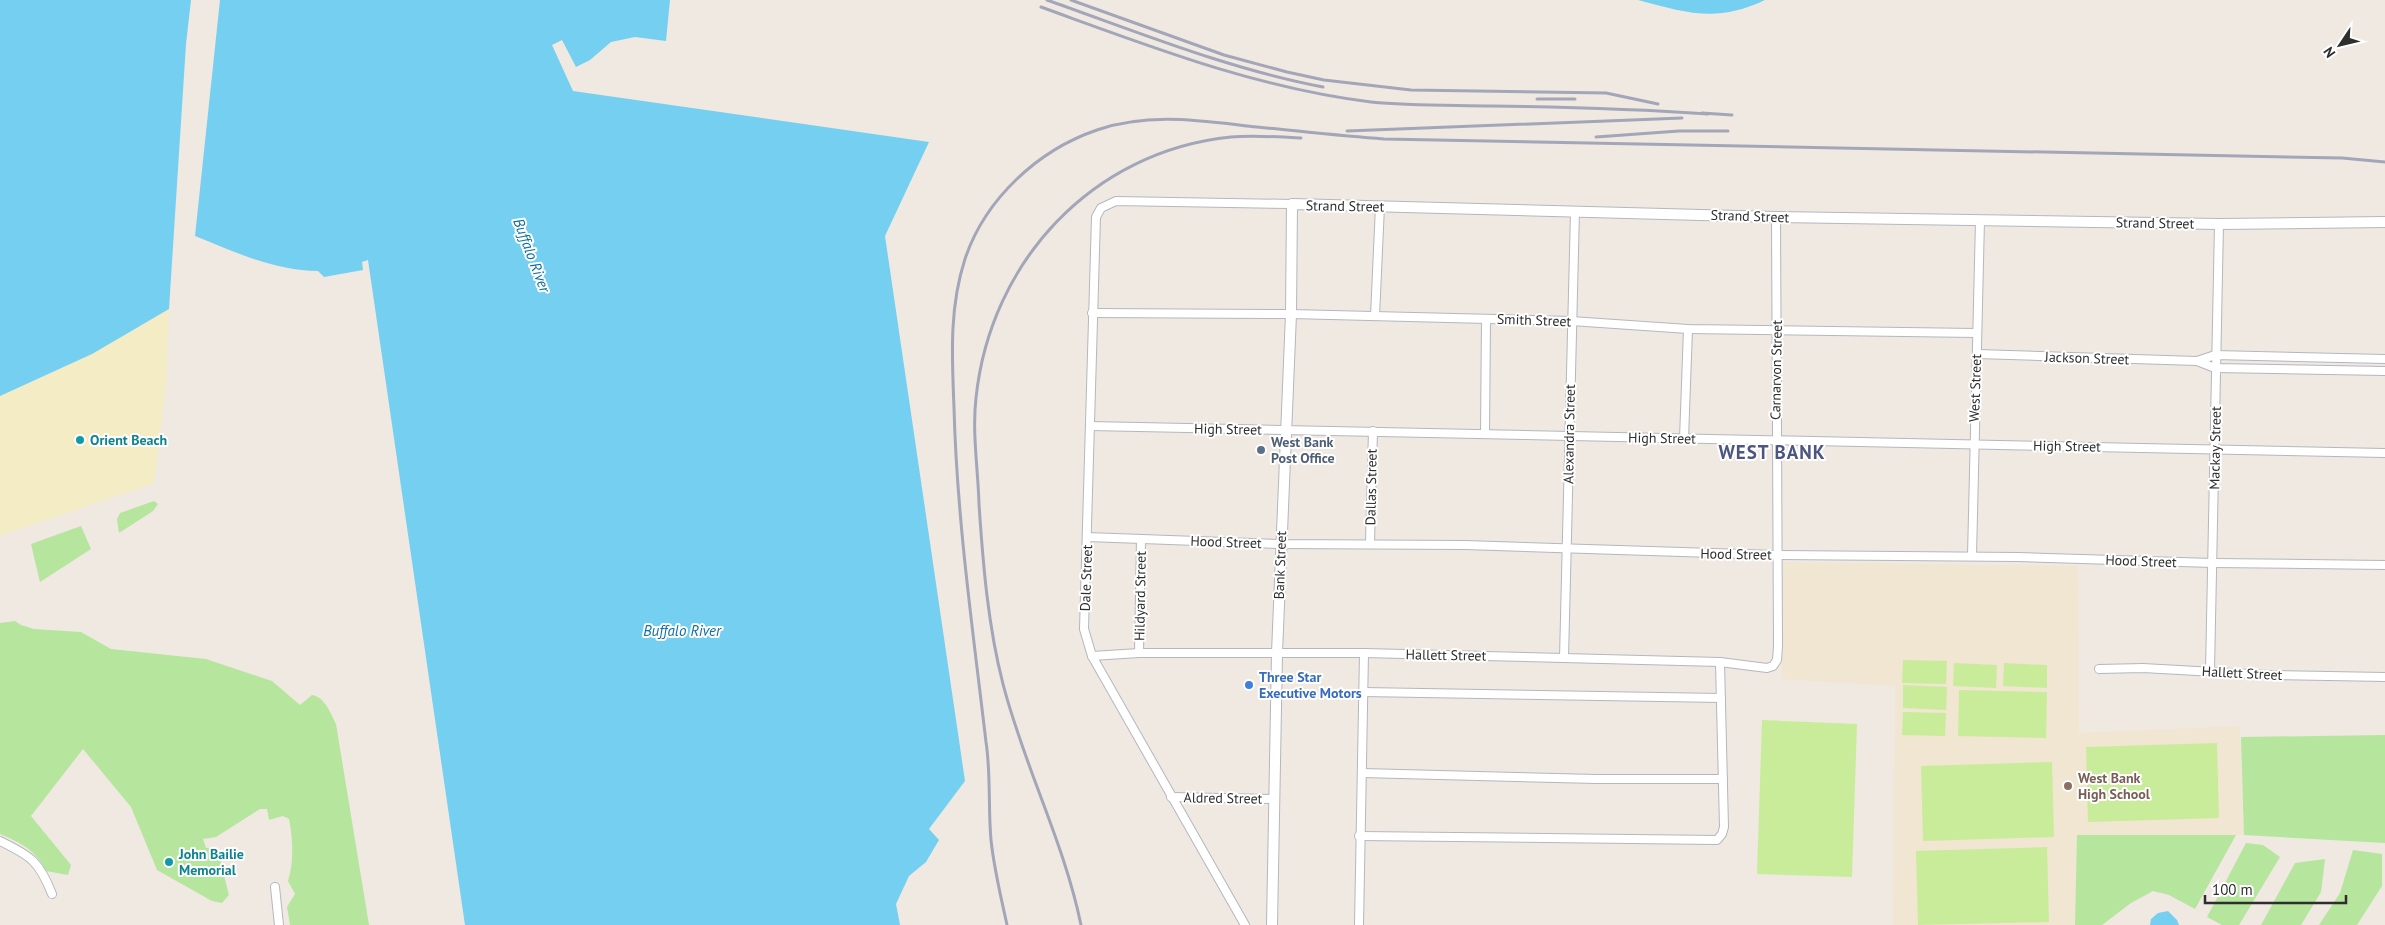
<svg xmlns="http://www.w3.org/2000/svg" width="2385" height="925" font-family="'PT Sans',sans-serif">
<rect width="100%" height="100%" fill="#efe9e1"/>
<!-- education -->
<path fill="#f0e6d1" d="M1781,562L2078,566L2079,733L2240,726L2244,835H2077L2075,925H1893L1895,686L1782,679Z"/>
<!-- green -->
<g fill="#b6e59e">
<path d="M154,501L158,504L153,511L119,533L117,519L120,513Z"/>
<path d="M81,526L91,549L40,582L31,544Z"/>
<path d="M15,621L21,625L34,629L81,632L111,649L206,659L272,681L300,705L312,695C325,697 331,714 336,724L369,925H290L287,907L295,894L288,881C294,862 293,839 289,819L283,816L269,820L267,809H260L216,837L203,839L206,848H217L229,895L222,903L212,901L157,870L131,807L83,749L31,816L71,865L68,875L46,871C36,850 21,843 0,834V623Z"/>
<path d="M2385,735V843L2244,835L2241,737Z"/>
<path d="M2077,835H2236L2195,909L2169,895L2153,891L2131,903L2102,925H2075Z"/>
<path d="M2246,843L2263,845L2280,857L2239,925H2222L2207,917Z"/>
<path d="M2353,850L2382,854V886L2357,925H2319L2340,893Z"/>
<path d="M2325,859L2321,892L2301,925H2261L2295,863Z"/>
</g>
<!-- sand -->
<path fill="#f3ecc5" d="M169,309L166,387L154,483L0,536V396L92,354Z"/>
<!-- pitch -->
<g fill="#c9ec9a">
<path d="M1903,660L1947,661L1946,684L1902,683Z"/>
<path d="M1954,663L1997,665L1996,688L1953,686Z"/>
<path d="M2004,663L2047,665V688L2003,686Z"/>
<path d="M1903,685L1947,687L1946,710L1903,708Z"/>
<path d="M1959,690L2047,692L2046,738L1958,736Z"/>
<path d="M1903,712L1946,713L1945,736L1902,735Z"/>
<path d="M1762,720L1857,724L1852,877L1757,874Z"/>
<path d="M2217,743L2219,818L2088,822L2086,747Z"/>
<path d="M2052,762L2054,837L1923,841L1921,766Z"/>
<path d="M2047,847L2049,922L1918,925L1916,851Z"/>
</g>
<!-- water -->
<g fill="#75cff0">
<path d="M0,0H191L186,44L169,309L92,354L0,396Z"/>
<path d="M220,0H670L666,41L635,37L611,42L590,60L576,67L562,40L552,45L573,91L929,142L885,236L965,781L929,829L939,840L926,862L909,876L896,904L900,925H465L368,260L362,262L363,270L324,277L318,271C275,271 235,252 195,236Z"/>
<path d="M1638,0H1765C1717,23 1687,13 1638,0Z"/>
<path d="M2168,911L2177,920L2179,925H2150L2151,919L2158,913Z"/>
</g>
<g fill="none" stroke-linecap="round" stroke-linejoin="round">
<!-- street casing -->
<g stroke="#b4b7c1" stroke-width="10">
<g id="street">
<path d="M1092,313L1291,314L1571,321L1688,329L1976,333"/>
<path d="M1375,316L1380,206"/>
<path d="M1977,354L2197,361L2215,368L2385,371"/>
<path d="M2197,361L2215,355L2385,359"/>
<path d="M1090,426L2385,453"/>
<path d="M1485,434L1486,319"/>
<path d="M1684,439L1688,329"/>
<path d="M1087,537L1280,544L1465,545L1776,555L2018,557L2213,563L2385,565"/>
<path d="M1370,543L1373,431"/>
<path d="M1972,556L1980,220"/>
<path d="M1139,653L1141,539"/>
<path d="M1092,656L1139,653H1364L1720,662L1767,668L1773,666L1777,660L1778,646L1776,217"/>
<path d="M1564,658L1575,211"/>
<path d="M2099,669L2143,668L2268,675L2385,677"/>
<path d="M2210,671L2219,224"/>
<path d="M1363,692L1721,698"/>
<path d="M1362,773L1597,779H1723"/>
<path d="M1171,797L1275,799"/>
<path d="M1359,836L1717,840L1722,834L1724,827L1720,662"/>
<path d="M0,841C31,856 39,861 52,894"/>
<path d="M275,887L279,925"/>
<path d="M1245,925L1092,656L1084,629L1096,217L1101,208L1116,201L1292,204"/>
<path d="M1359,925L1364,653"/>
</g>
</g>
<!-- secondary casing -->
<g stroke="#b4b7c1" stroke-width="12">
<path id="secondary" d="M1272,925L1277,653L1291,314L1292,204L1776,217L2219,224L2385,222"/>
</g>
<!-- street -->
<use href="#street" stroke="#fff" stroke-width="8"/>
<!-- secondary -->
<use href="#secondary" stroke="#fff" stroke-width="10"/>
<!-- rail -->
<g stroke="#a3a6b8" stroke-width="3">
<path d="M1047,0C1138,32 1228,69 1323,87"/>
<path d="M1071,0L1224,55L1287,72L1324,80L1411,90L1606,93L1658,104"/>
<path d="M1041,7C1149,46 1256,88 1371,102C1411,106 1452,105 1492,106C1564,107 1636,109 1708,114"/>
<path d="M1537,99H1575"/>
<path d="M1702,113L1732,115"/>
<path d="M1347,131L1682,118"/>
<path d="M1596,137L1679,131H1728"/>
<path d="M1007,925C1001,897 994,869 991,840C988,807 991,774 986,742C973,631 957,520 954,408C952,357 949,308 965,259C985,199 1038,150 1097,130C1150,112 1202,121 1257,127C1299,131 1341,136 1384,139L2342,158L2385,162"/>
<path d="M1081,925C1064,842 1024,766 1003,684C988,626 983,564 979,504C978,469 972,432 976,398C990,262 1092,151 1231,137C1254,135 1278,137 1301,138"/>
</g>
</g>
<!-- markers -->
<g fill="#0f9aa8" stroke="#fff" stroke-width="2">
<circle cx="80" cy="440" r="5"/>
<circle cx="169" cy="862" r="5"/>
</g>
<circle fill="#5c6f8a" stroke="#fff" stroke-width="2" cx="1261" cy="450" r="5"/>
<circle fill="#3f7fe0" stroke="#fff" stroke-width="2" cx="1249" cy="685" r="5"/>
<circle fill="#8d6e63" stroke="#fff" stroke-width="2" cx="2068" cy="786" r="5"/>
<g text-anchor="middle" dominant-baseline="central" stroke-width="4" stroke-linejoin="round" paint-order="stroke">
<!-- street labels -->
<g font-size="14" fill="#2e2e2e" stroke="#fff">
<text transform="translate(1345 206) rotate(1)">Strand Street</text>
<text transform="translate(1750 216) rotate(2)">Strand Street</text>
<text transform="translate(2155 223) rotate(1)">Strand Street</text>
<text transform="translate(1534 320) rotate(2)">Smith Street</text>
<text transform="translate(2087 358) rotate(2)">Jackson Street</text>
<text transform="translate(1776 370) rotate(-89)">Carnarvon Street</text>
<text transform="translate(1975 388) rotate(-88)">West Street</text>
<text transform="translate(1228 429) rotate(1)">High Street</text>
<text transform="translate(1569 434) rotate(-89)">Alexandra Street</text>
<text transform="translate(1662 438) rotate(1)">High Street</text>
<text transform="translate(2067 446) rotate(1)">High Street</text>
<text transform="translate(2215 448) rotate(-89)">Mackay Street</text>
<text transform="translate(1371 487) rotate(-89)">Dallas Street</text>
<text transform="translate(1226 542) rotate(2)">Hood Street</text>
<text transform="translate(1736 554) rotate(1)">Hood Street</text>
<text transform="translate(2141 561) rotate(2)">Hood Street</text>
<text transform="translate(1280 565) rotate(-88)">Bank Street</text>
<text transform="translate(1086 578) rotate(-88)">Dale Street</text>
<text transform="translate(1140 596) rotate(-89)">Hildyard Street</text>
<text transform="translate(1446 655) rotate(1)">Hallett Street</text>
<text transform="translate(2242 673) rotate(3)">Hallett Street</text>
<text transform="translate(1223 798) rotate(1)">Aldred Street</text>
</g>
<!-- culture labels -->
<g font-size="14" font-weight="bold" fill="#0d838f" stroke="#fff" text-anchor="start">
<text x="90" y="440">Orient Beach</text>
<text x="179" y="854">John Bailie<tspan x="179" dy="16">Memorial</tspan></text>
</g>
<!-- service labels -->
<g font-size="14" font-weight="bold" fill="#4e5e75" stroke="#fff" text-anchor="start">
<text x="1271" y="442">West Bank<tspan x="1271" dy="16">Post Office</tspan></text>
</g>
<!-- shop labels -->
<g font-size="14" font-weight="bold" fill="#366cbe" stroke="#fff" text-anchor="start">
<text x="1259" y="677">Three Star<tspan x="1259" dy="16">Executive Motors</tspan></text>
</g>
<!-- education labels -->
<g font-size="14" font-weight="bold" fill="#785e54" stroke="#fff" text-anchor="start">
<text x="2078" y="778">West Bank<tspan x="2078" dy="16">High School</tspan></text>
</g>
<!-- water labels -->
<g font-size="15" font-style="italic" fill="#0d6fa3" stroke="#fff">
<text transform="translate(532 255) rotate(69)">Buffalo River</text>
<text x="682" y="630">Buffalo River</text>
</g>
<!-- district labels -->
<g font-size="19" font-weight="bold" letter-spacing="1" fill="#4d5680" stroke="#fff">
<text x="1772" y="452">WEST BANK</text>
</g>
</g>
<!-- north arrow -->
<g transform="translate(2340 45) rotate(235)" stroke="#ffffff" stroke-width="4" paint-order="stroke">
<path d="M0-4L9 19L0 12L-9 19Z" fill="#2e2e2e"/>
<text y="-8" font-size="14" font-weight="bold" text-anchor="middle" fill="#2e2e2e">N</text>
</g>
<!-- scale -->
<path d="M2205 895v8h141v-8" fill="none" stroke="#2e2e2e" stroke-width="2.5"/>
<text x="2212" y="895" font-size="15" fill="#2e2e2e" stroke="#ffffff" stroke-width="4" paint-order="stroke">100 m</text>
</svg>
